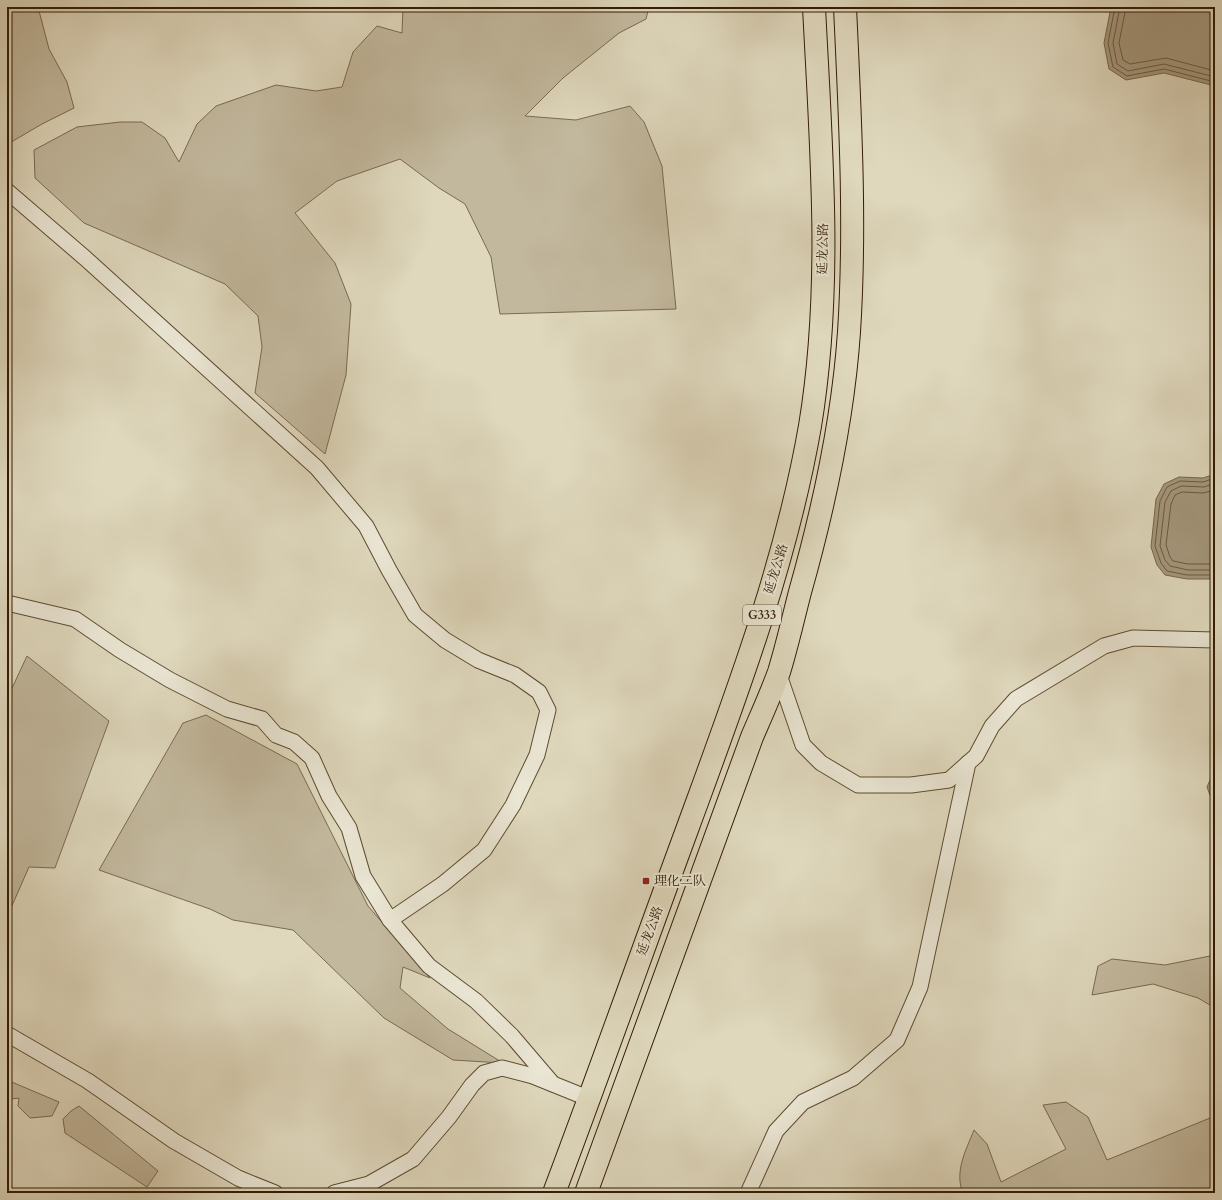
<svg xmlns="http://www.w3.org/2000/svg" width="1222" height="1200" font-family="Cardo,'Noto Serif SC',serif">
<rect width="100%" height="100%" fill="#dfd8bd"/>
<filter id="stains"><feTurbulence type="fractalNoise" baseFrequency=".005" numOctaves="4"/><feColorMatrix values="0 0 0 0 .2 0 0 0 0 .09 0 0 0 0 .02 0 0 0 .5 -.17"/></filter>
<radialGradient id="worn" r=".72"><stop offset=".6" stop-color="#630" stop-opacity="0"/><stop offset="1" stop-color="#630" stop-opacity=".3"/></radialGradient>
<!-- green -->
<g fill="#c2b89d" stroke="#7a6a50">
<path d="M7,7H38L49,49L67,82L74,108L42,124L13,141L7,142Z"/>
<path d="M403,7H649L646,19L619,33L563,78L525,116L576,120L630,106L644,122L662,166L676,309L500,314L491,257L465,204L439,188L400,159L337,181L295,213L335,263L351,304L346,375L325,454L255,393L262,347L258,316L225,284L84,223L35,178L34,150L77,127L120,122H142L165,138L179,162L197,124L216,106L276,85L316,91L342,87L353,52L377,26L402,33Z"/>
<path d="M27,656L109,721L55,868L29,867L7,917V699Z"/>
<path d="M206,715L297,764L368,906L430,978L403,967L400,988L448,1029L503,1063L453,1060L384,1018L293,930L233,920L210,909L99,870L183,723Z"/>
<path d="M1215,955V1008L1198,998L1153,984L1092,995L1098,966L1112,959L1165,965Z"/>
<path d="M7,1080L59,1102L52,1116L30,1118L18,1106L19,1098L11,1099L7,1102Z"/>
<path d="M1066,1102L1088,1117L1107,1160L1215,1116V1193H963C954,1172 966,1150 974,1130L987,1144L1001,1182L1066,1149L1043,1105Z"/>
<path d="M79,1106L158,1171L147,1187L65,1133L63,1119L71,1111Z"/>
</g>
<!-- water -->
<g fill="#a5987d" stroke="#77664c">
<path d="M1111,7H1204L1214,20L1215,86L1164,73L1126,80L1109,69L1104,43Z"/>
<path d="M1215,474V579H1187L1165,575L1157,565L1151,547L1156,499L1164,484L1179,477L1203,478Z"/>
<path d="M1215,777V809L1207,787L1211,778Z"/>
</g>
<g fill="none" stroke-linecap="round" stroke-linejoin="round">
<!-- shore -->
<g stroke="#6c5a40" stroke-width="1">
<path d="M1115,7L1108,43L1113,67L1127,76L1164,69L1215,82"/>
<path d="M1120,7L1113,43L1117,64L1128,71L1164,64L1215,77"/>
<path d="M1126,7L1119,43L1123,60L1130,64L1166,58L1215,71"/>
<path d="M1215,478L1203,482L1180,481L1167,487L1160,501L1155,546L1161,563L1167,571L1187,575H1215"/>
<path d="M1215,483L1204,487L1181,486L1171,491L1165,502L1160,546L1165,560L1170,566L1188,570H1215"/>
<path d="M1215,490L1203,493L1182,492L1175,495L1171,504L1166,545L1170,557L1173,561L1188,564H1215"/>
</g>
<!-- minor casing -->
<g stroke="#5e4b31" stroke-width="17">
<g id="minor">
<path d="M7,191L85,258L317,468L366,526L389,570L415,615L445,640L478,660L515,675L539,692L548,710L537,755L513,805L484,850L443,884L390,920"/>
<path d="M7,603L75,619L120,650L170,680L227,709L262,719L276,735L294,742L312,758L329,796L349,828L363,876L390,920L429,966L476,1001L512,1036L553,1084"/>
<path d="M778,672L803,745L821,763L858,785H911L949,780L976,756L992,726L1016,699L1104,646L1133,638L1215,640"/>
<path d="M7,1034L88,1081L174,1141L238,1178L275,1193"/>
<path d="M334,1193L369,1184L413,1159L449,1117L472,1085L484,1073L502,1068L533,1076L590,1099"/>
<path d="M748,1193L776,1131L803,1102L853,1078L897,1040L920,987L968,763"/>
</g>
</g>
<!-- trunk casing -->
<g stroke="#331c02" stroke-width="24">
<g id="trunk">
<path d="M554,1193C600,1071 643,949 688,827C736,696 786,564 810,426C833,287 821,147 814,7"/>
<path d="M586,1193L752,737C761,716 771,694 779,672C787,646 793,619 800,592C824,507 843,420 849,332C856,224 850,115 845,7"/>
</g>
</g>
<!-- minor -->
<use href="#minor" stroke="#eae6d4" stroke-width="15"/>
<!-- trunk -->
<use href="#trunk" stroke="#dfd8bd" stroke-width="22"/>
</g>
<!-- markers -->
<rect fill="#8f2418" stroke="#eae6d4" stroke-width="1.5" x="642" y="877" width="8" height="8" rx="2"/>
<g text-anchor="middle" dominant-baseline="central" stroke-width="4" stroke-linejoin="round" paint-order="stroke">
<!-- shield labels -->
<rect fill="#eae6d4" stroke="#6a5941" stroke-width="1" x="743" y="605" width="38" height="20" rx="3"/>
<g font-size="12" font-weight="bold" fill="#331c02">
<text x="762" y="615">G333</text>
</g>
<!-- street labels -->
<g font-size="13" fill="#331c02" stroke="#eae6d4">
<text transform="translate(823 249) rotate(-89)">延龙公路</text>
<text transform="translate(776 569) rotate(-73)">延龙公路</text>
<text transform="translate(650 931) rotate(-70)">延龙公路</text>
</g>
<!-- poi labels -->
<g font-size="13" fill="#331c02" stroke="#eae6d4" text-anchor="start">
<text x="654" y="881">理化二队</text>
</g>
</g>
<!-- margin -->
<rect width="1222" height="1200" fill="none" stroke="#dfd8bd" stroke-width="24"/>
<rect x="8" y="8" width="1206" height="1184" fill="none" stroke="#331c02" stroke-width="2"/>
<rect x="12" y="12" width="1198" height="1176" fill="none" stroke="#331c02"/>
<rect width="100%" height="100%" filter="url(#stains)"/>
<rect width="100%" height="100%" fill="url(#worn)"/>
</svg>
